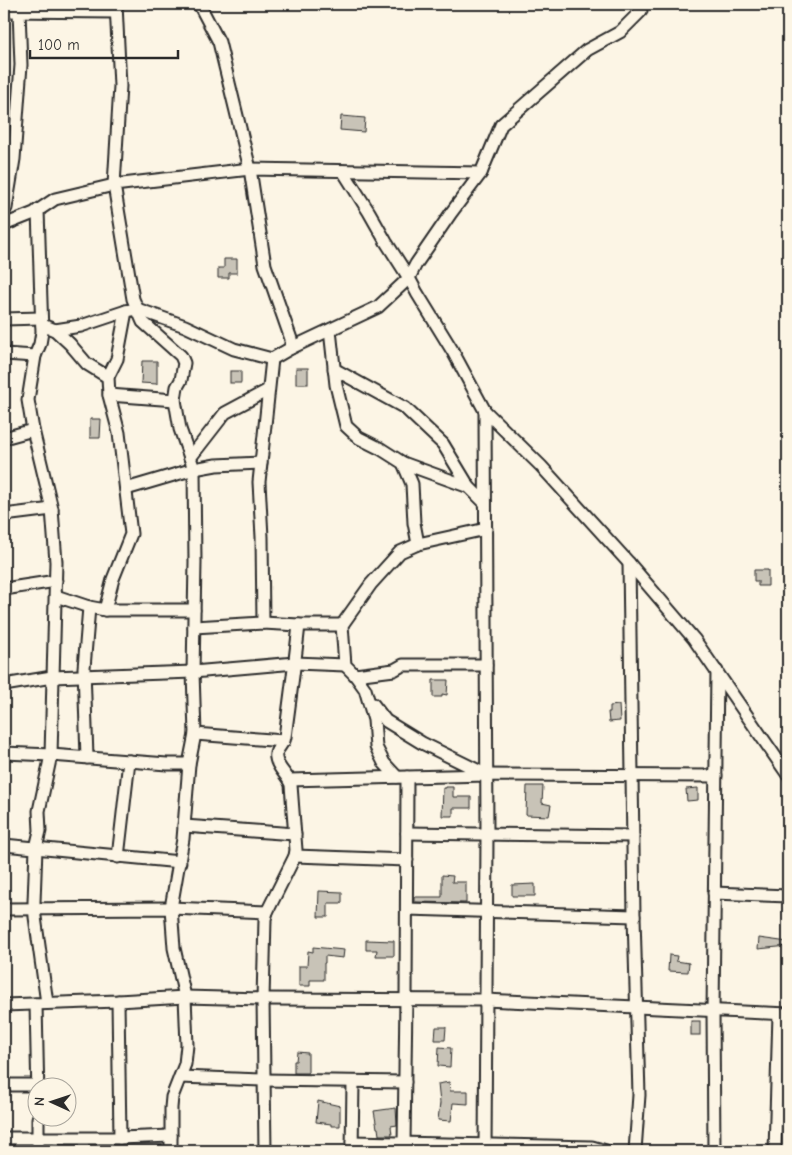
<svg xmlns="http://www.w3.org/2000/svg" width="792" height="1155" font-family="'Comic Neue',sans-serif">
<rect width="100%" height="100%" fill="#fcf5e5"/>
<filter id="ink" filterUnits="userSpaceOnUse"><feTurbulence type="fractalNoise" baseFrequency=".02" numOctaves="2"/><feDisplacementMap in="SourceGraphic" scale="10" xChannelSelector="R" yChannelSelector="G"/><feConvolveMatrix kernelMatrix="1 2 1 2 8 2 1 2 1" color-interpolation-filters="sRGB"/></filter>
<g filter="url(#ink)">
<!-- building -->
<g fill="#c8c3b7" stroke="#2b2b2b">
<path d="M341,116L365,118L364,132L340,130Z"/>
<path d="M224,259H237V273H229V278H218V268H224Z"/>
<path d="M142,361H157V384L141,383Z"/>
<rect x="296" y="368" width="12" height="16"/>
<rect x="230" y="371" width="11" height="12"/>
<path d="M90,419H101L100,438H90Z"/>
<path d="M754,570H768V586H758V581H754Z"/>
<path d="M433,680H448L447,695L442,694V697H433Z"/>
<path d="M619,705L620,721L609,722L608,712H610V706Z"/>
<path d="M527,786H543L542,803L551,805L549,816L526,815Z"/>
<path d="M446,787H453V797H471V808H453V816H442L443,788H446Z"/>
<path d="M698,788V800L687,801L686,789Z"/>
<path d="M442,875L453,876L452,882H466V903L414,902V897H442Z"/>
<path d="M535,884V896H512V885Z"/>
<path d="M319,891L342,892V903H328V917H318Z"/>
<path d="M759,938L788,942V946L758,949Z"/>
<path d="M366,940L394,941V956H376L377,950H366Z"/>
<path d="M313,947L344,950L343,958L325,956V963H324V980H310V986H299V966H307L308,951L313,952Z"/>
<path d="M669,955L677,956L676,961L689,963L688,972L668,971Z"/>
<rect x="691" y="1021" width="9" height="14"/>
<path d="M436,1027H446L445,1040H435Z"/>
<path d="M439,1047L451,1048L450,1067L438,1066Z"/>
<path d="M297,1052L308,1053V1073H294V1061H296Z"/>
<path d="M449,1082L450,1091H468V1104L453,1103L451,1121L438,1120L440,1103L438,1084Z"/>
<path d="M318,1101L340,1106V1126H331V1124L316,1122Z"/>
<path d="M396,1108L397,1125L391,1126L392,1135H379L378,1128H377L374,1111Z"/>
</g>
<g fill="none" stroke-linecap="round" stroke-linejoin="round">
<!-- street casing -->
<g stroke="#2b2b2b" stroke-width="15">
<g id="street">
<path d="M116,4L120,86L114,185L133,299L143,322L181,356L184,363L181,380L177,387L175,400L180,429L194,469L195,562L193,672L195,734L189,764L183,839L171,908L174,948L185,997L187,1045L185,1064L172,1097L171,1108V1151"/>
<path d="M199,4L219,42L250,169L265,265L291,339V348"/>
<path d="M4,11L116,12"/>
<path d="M343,171L369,212L386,242L409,278L417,293L452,350L485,411L541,466L629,563L694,639L788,775"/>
<path d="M38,210L42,332L40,344L35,356L28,400L33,430L52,509L56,562L51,755L39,811L40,831L36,848L34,902L35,917L47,1003"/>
<path d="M4,211L6,208L14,159L21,65L19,11"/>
<path d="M4,225L34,213L55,199L114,185L250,169L481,173"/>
<path d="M4,319L41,318"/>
<path d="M42,325L55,330L81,326L126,311L137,309L185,326L234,349L272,359"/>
<path d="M55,330L70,344L87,364L108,377"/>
<path d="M330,330L336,385L346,426L359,438L381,449L403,463L412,484L414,523L418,544"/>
<path d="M4,354L35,356"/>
<path d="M334,369L405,408L443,444L469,487"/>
<path d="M109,395L175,400"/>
<path d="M485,411L487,834L485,1151"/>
<path d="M4,438L33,430"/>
<path d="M190,458L225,413L268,390"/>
<path d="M403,463L469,487L485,503"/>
<path d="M126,489L194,469L216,465L261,463"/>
<path d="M4,515L52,509"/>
<path d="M629,563L634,916L639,1095L635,1151"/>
<path d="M4,589L56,581"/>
<path d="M56,596L89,607L105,610H194"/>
<path d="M105,610L113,579L131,534L119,433L109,395L108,377L117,359L126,311"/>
<path d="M263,623L262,537L259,482L272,359L291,348L378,307L409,278L416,264L451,213L481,173L501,125L587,50L620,32L641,11"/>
<path d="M194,627L263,623L299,625H342"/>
<path d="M355,675L394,670L403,665H486"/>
<path d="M4,685L52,677L193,672L295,663L345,665"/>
<path d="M373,704L386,721L422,743L485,774"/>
<path d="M195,734L284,741"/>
<path d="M4,753L51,755L167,764H189"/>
<path d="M87,758L84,668L89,607"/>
<path d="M397,777L384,763L376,747L374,720L365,689L355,675L345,665L342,625L371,584L400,552L418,544L486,529"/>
<path d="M289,780L487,775L716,776"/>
<path d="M184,826L295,834"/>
<path d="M407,833L633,836"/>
<path d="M4,845L180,862"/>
<path d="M295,856L407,860"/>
<path d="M118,857L129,761"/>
<path d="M714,893L788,896"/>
<path d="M4,909L171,908L267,912"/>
<path d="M407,909L634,916"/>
<path d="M118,1001L120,1138"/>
<path d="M36,1004L38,1098"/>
<path d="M4,1005L118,1001L185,997L263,999L486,1000L788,1014"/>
<path d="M180,1077L263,1080L405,1082"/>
<path d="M4,1085H37"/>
<path d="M38,1118V1151"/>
<path d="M4,1138H120L171,1136"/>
<path d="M352,1142L592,1147L606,1151"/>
<path d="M404,1143L406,999L407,777"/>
<path d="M265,1151L263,999L265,919L267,912L295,856L296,850L291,785C288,775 277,768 276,758C274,750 283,745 285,737C290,700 295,662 299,625"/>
<path d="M352,1151L353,1082"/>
<path d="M714,1151L713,1011L717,671"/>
<path d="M775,1151L779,1014"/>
</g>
</g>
<!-- street -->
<use href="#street" stroke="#fcf5e5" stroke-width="11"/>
</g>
</g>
<!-- margin -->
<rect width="792" height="1155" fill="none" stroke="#fcf5e5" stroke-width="20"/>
<rect x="10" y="10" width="772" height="1135" fill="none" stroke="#2b2b2b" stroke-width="2" filter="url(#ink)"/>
<!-- north arrow -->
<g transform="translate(52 1102) rotate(273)"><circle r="24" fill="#fcf5e5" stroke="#a8a49b"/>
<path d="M0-4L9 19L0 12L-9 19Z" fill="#2b2b2b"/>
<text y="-8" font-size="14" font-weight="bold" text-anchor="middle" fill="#2b2b2b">N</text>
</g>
<!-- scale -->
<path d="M30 50v8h148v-8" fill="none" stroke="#2b2b2b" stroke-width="2.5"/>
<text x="38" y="50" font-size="15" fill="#2b2b2b" stroke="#fcf5e5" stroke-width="4" paint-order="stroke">100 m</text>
</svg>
